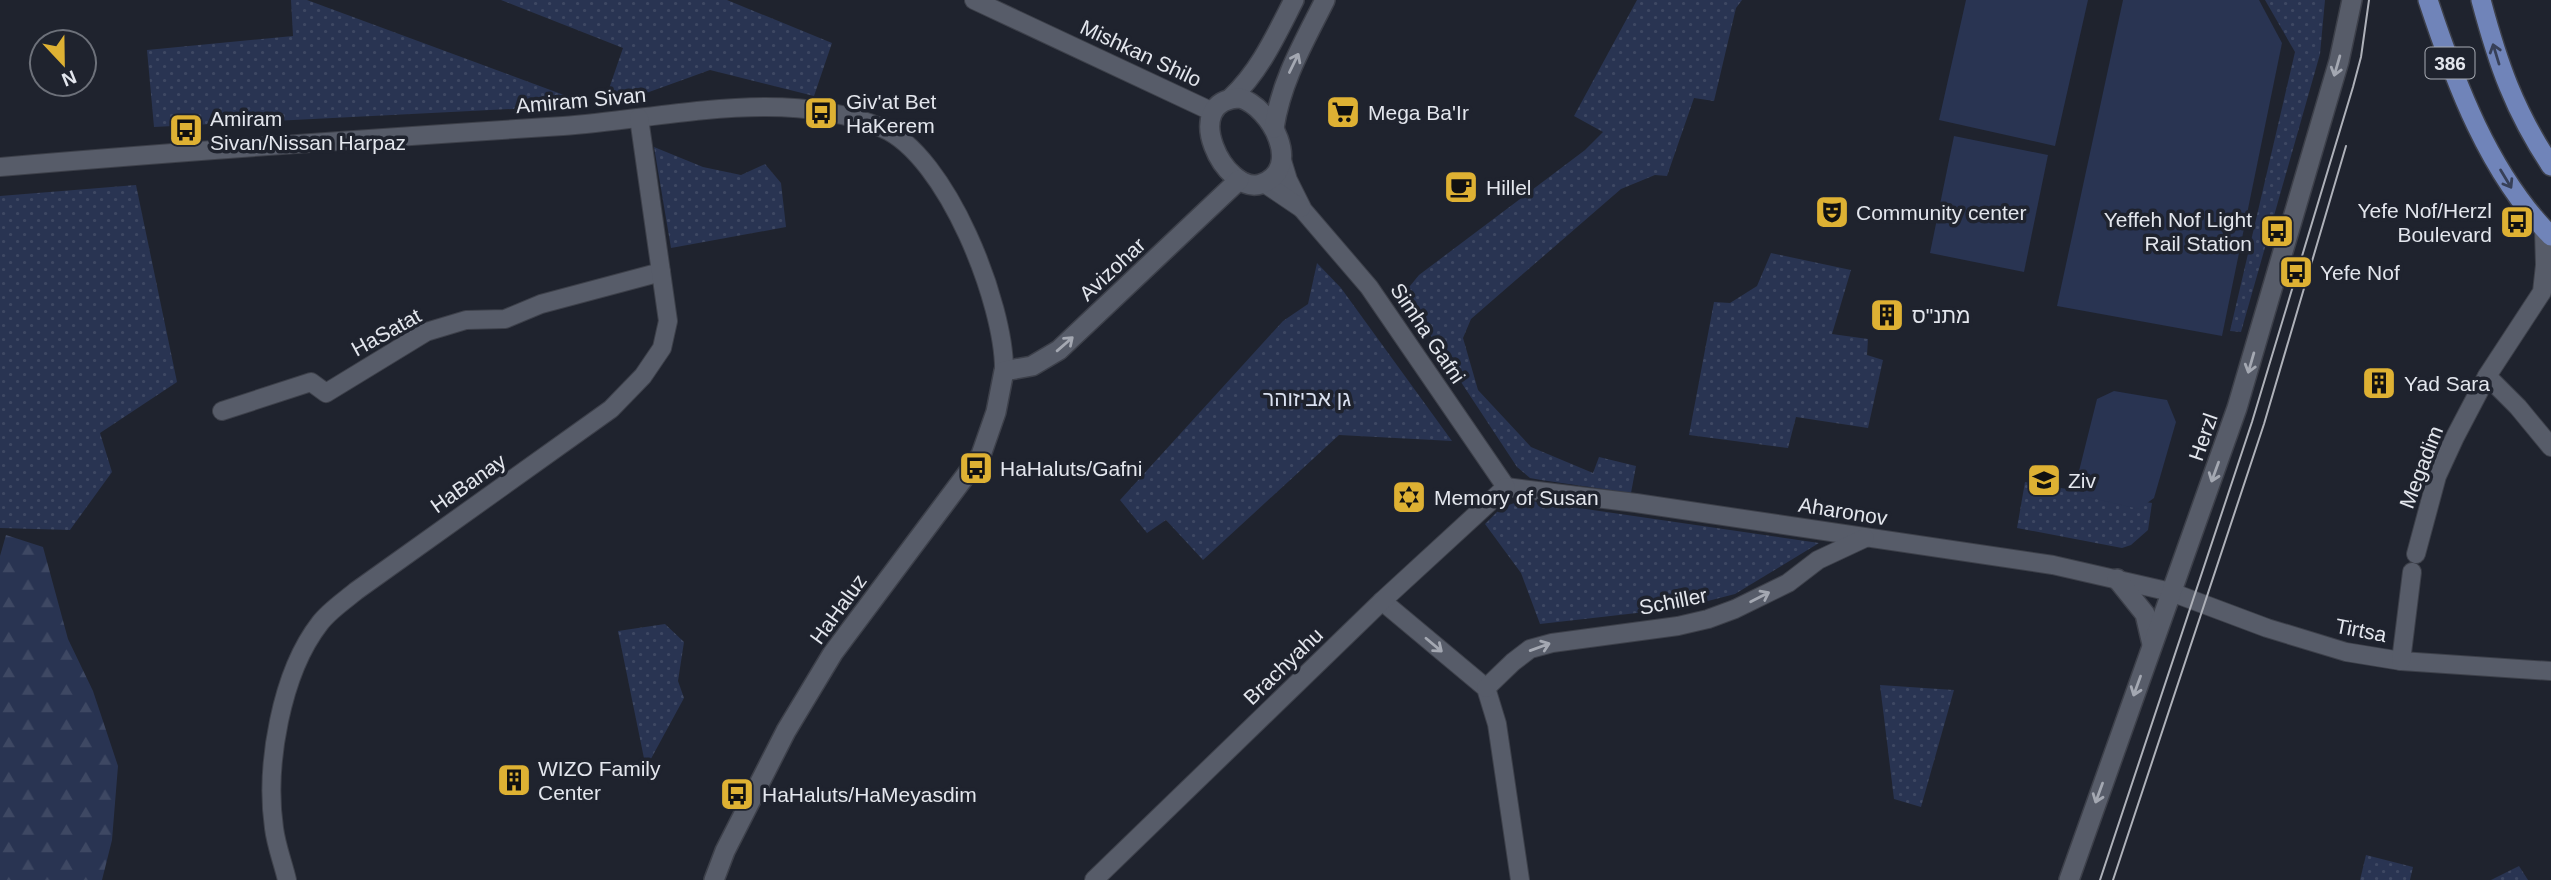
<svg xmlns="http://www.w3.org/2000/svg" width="2551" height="880" font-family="Helvetica,Heebo,sans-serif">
<defs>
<pattern id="grass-dots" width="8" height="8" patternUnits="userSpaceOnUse" patternTransform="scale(1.75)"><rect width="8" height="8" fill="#293452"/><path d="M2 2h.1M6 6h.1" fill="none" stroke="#3e4863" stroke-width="1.8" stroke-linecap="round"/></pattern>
<pattern id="forest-firs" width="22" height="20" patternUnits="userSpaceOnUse" patternTransform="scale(1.75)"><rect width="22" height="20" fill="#293452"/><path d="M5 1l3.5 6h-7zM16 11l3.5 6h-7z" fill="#3e4863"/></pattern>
</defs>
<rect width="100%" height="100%" fill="#1f232e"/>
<!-- grass -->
<g fill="url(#grass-dots)">
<path d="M291,0H307L591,105L154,127L147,50L293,36Z"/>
<path d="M501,0H727L832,43L814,96L710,70L602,109L623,48Z"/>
<path d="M1637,0H1742L1736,8L1714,101L1694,98L1667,176L1655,175L1621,189L1471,319L1463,338L1478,390L1531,447L1593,473L1599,457L1636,466L1631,493L1541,480L1530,478L1517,467L1405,297V292L1419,275L1585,150L1603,132L1574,116Z"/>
<path d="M2265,0H2325L2320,54L2241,332L2230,331L2295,52Z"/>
<path d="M654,147L703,167L741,175L765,164L781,183L786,227L671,248Z"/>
<path d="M136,185L177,382L100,433L112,472L70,530L0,528V196Z"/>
<path d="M1771,253L1851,270L1832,334L1868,339L1867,355L1883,360L1868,428L1796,417L1788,448L1689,435L1714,302L1730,303L1757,286Z"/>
<path d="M1317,263L1341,288L1452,441L1339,435L1203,560L1166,520L1147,533L1120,500L1283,321L1308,304Z"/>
<path d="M2025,482L2152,503L2148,530L2131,545L2122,548L2017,528Z"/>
<path d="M1524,500L1819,543L1735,594L1681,608L1540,624L1521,573L1485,524L1502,507Z"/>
<path d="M665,624L684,642L678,681L684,698L646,768L618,631Z"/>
<path d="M1880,685L1954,690L1921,807L1894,799Z"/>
<path d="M2366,855L2413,867L2410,880H2360Z"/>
<path d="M2519,866L2528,880H2491Z"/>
</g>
<!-- forest -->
<path fill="url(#forest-firs)" d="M6,535L43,547L68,639L93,691L118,766L112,840L102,880H0V556Z"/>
<!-- pitch -->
<g fill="#293452">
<path d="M1966,0H2088L2055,146L1939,120Z"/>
<path d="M2123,0H2259L2282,43L2222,336L2057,306Z"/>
<path d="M1954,136L2048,155L2024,272L1930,253Z"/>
<path d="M2114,391L2167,400L2176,422L2154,498L2139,509L2087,497L2077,479L2097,399Z"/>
</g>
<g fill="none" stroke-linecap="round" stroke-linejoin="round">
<!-- minor casing -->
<g stroke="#3d404a" stroke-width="20">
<g id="minor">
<path d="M974,0L1213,112"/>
<path d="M1281,157L1288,180L1303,210L1369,287L1506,487"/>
<path d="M0,167C187,151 375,138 563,126C665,119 784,86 882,128C947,155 1005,305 1004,371"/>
<path d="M1264,183L1301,208"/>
<path d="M2487,376L2518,407L2551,447"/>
<path d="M222,411L311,382L326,393L426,332L466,320L505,319L541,304L661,272"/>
<path d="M1506,487L1636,503L2053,565L2171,592L2267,628L2346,652L2401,661L2551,671"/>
<path d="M2416,554L2437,476L2455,437L2487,376L2542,292L2545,265L2544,229"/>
<path d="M1382,601L1486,688L1497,724L1520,880"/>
<path d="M2401,661L2412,572"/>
<path d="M1486,688L1513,662L1530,649L1552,643L1678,626L1708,619L1735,609L1788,583L1818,560L1865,538"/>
<path d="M287,880C283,863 276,845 274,828C265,766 281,673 320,623C329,611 344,601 356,591L611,409L643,376L662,348L668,321L639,118"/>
<path d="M1094,880L1382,601L1506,487"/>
</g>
</g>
<!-- tertiary casing -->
<g stroke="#3d404a" stroke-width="22">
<g id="tertiary">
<path d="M1231,98C1260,71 1276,35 1294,0"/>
<path d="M1240,98C1271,107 1304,169 1261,184C1225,196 1178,100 1240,98Z"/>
<path d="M1274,128C1281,81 1304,42 1325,0"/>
<path d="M2117,579L2145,614L2152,644"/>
<path d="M714,880L725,851L786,731L833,653L981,455L996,412L1004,371L1032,366L1059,350L1239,180"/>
<path d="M2069,880L2237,408L2339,61L2352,0"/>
</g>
</g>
<!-- primary casing -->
<g stroke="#3d404a" stroke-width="22">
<g id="primary">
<path d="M2428,0C2455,82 2489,174 2551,236"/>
<path d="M2481,0C2498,64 2514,110 2551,166"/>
</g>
</g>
<!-- minor -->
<use href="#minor" stroke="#575c69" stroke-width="18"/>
<!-- tertiary -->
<use href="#tertiary" stroke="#575c69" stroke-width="19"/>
<!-- primary -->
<use href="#primary" stroke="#7084b9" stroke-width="19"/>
<!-- tram -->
<g stroke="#aeb1b9" stroke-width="2">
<path d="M2100,880L2252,422L2353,87L2361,57L2369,0"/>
<path d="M2113,880L2264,424L2346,146"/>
</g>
</g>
<!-- one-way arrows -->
<defs><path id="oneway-shaft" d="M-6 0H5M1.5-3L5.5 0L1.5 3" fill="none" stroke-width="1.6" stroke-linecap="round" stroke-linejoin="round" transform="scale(1.75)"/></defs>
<g stroke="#374058">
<use href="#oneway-shaft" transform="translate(2496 54) rotate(-107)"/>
<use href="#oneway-shaft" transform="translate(2506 179) rotate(59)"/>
</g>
<g stroke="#a4a8b2">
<use href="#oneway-shaft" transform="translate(1294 63) rotate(-64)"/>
<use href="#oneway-shaft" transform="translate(2337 66) rotate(106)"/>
<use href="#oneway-shaft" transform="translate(1065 344) rotate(-41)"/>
<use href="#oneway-shaft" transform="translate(2251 363) rotate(106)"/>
<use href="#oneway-shaft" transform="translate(2215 472) rotate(110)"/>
<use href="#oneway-shaft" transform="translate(1760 597) rotate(-27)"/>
<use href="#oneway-shaft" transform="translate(1434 645) rotate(40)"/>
<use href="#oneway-shaft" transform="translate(1540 647) rotate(-20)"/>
<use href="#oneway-shaft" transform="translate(2137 686) rotate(110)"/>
<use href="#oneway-shaft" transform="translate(2099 793) rotate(110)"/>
</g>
<!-- icons -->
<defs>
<g id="supermarket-square" transform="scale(1.75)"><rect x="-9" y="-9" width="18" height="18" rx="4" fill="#deb133" stroke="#1f232e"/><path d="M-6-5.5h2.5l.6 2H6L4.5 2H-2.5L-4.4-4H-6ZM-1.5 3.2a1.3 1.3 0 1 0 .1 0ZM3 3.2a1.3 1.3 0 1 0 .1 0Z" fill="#111"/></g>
<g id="bus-square" transform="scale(1.75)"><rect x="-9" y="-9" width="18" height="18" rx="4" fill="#deb133" stroke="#1f232e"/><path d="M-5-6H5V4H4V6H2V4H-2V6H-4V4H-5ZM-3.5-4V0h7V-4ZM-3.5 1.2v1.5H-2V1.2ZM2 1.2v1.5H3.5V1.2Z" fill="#111"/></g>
<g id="cafe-square" transform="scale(1.75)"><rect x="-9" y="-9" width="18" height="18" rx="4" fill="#deb133" stroke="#1f232e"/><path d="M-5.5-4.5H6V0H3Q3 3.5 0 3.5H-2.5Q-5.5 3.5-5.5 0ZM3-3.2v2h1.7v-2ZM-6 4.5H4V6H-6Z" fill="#111"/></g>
<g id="theatre-square" transform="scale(1.75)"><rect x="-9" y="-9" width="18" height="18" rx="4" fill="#deb133" stroke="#1f232e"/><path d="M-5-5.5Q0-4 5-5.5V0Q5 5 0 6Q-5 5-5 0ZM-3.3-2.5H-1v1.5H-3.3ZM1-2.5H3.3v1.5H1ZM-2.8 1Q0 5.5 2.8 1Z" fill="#111"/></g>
<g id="building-square" transform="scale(1.75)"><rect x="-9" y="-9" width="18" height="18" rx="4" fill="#deb133" stroke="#1f232e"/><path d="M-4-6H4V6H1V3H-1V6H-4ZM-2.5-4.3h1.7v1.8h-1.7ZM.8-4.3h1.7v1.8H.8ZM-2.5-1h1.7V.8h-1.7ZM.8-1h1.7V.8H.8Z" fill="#111"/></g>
<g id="school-square" transform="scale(1.75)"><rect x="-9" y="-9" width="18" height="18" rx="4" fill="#deb133" stroke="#1f232e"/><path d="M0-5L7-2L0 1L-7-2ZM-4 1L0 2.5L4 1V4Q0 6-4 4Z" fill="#111"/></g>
<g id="synagogue-square" transform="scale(1.75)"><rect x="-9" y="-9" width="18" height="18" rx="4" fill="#deb133" stroke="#1f232e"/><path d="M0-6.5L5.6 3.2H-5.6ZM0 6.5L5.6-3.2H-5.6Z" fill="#111"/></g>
</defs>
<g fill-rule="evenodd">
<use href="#supermarket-square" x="1343" y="112"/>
<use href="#bus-square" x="821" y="113"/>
<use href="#bus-square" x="186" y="130"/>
<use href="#cafe-square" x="1461" y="187"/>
<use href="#theatre-square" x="1832" y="212"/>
<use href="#bus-square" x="2517" y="222"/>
<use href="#bus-square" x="2277" y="231"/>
<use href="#bus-square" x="2296" y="272"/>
<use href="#building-square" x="1887" y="315"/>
<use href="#building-square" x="2379" y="383"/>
<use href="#bus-square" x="976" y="468"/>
<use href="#school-square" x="2044" y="480"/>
<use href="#synagogue-square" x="1409" y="497"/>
<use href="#building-square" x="514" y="780"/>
<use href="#bus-square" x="737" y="794"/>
</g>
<g text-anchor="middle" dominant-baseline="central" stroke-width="7" stroke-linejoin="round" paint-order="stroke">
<!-- shield labels -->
<rect fill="#1f232e" stroke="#a8acb4" stroke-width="2" x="2425.5" y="47.5" width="49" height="31" rx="5"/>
<g font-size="19" font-weight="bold" fill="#e3e6ed">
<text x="2450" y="63">386</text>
</g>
<!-- street labels -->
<g font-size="21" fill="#e3e6ed" stroke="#1f232e">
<text transform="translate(1141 53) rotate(25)">Mishkan Shilo</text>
<text transform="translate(581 100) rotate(-5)">Amiram Sivan</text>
<text transform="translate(1112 269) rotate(-43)">Avizohar</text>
<text transform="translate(386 332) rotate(-29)">HaSatat</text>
<text transform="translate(1428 333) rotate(56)">Simha Gafni</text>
<text transform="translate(2203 437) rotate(-71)">Herzl</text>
<text transform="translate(2421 467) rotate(-69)">Megadim</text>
<text transform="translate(468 483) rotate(-35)">HaBanay</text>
<text transform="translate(1843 511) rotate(9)">Aharonov</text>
<text transform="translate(1673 601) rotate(-11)">Schiller</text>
<text transform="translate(838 609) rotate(-54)">HaHaluz</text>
<text transform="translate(2361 630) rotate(11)">Tirtsa</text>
<text transform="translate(1283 666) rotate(-44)">Brachyahu</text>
</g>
<!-- poi labels -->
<g font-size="21" fill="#e3e6ed" stroke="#1f232e" text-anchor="start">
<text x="846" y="101">Giv'at Bet<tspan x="846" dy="24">HaKerem</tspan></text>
<text x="1368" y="112">Mega Ba'Ir</text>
<text x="210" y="118">Amiram<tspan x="210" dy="24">Sivan/Nissan Harpaz</tspan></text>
<text x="1486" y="187">Hillel</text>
<text x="2492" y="210" text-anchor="end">Yefe Nof/Herzl<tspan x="2492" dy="24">Boulevard</tspan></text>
<text x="1856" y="212">Community center</text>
<text x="2252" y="219" text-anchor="end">Yeffeh Nof Light<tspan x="2252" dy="24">Rail Station</tspan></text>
<text x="2320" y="272">Yefe Nof</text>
<text x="1912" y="315">מתנ"ס</text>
<text x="2404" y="383">Yad Sara</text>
<text x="1000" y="468">HaHaluts/Gafni</text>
<text x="2068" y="480">Ziv</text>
<text x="1434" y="497">Memory of Susan</text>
<text x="538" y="768">WIZO Family<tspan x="538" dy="24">Center</tspan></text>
<text x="762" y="794">HaHaluts/HaMeyasdim</text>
</g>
<!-- park labels -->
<g font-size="21" fill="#dae1f1" stroke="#1f232e">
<text x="1307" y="398">גן אביזוהר</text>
</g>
</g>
<!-- north arrow -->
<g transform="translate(63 63) rotate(158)"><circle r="33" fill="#1f232e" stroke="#6d717a" stroke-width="2"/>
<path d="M0-5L12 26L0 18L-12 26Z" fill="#deb133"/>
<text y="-10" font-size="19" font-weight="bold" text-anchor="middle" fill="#e3e6ed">N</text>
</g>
</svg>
